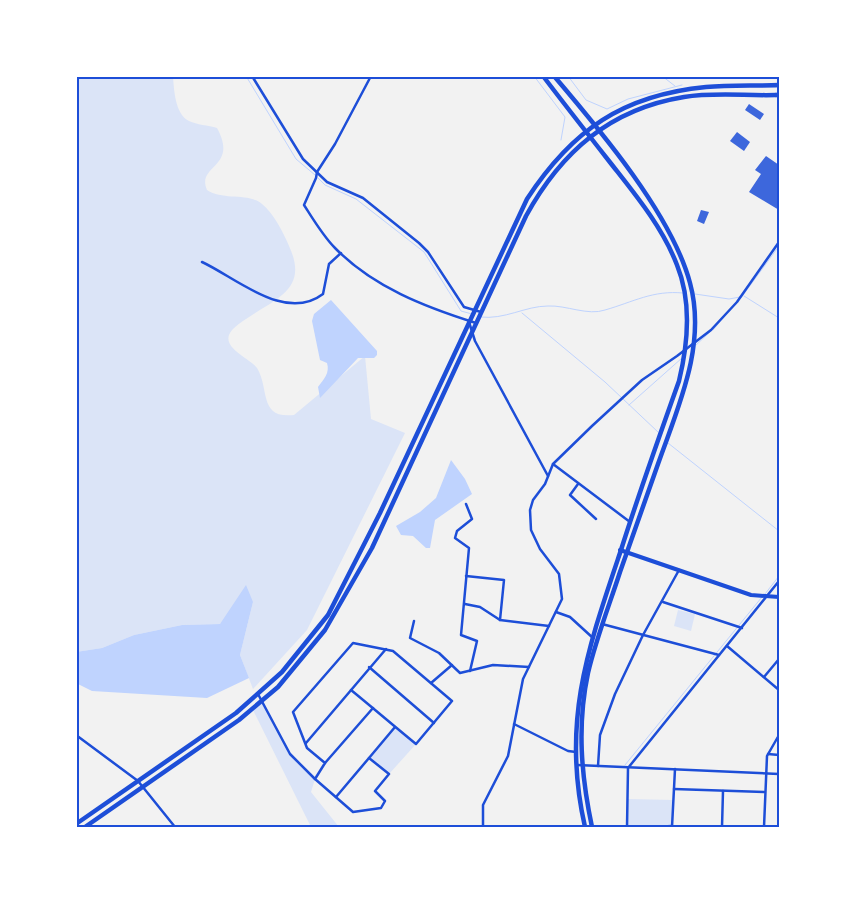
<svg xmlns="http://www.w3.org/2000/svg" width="855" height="903" font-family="Quicksand,sans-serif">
<rect width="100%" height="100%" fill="#f2f2f2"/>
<!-- green -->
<g fill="#dbe4f7">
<path d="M76,76H173C174,90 175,114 189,121C197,125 208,125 217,128C239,168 196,165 207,190C224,201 247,192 262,204C274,214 283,232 289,246C309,289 277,298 246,319C240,323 232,328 229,335C224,349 251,359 257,368C270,389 258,419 294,415L365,356L371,419L405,433L307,630L253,689L240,655L253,602L220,624L182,625L134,635L102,648L76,652Z"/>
<path d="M678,610L695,614L691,631L674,626Z"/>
<path d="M262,701L290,754L315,779L311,792L339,827H311L252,708Z"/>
<path d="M395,727L416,744L389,774L369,758Z"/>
<path d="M628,799L674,800L672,826L628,827Z"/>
</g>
<!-- water -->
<g fill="#bfd3fe">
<path d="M331,300L377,351V355L374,358H358L320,398L318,387C324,379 330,373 327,363L320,360L312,321L314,314Z"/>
<path d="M451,460L465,479L472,494L435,520L430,548H426L413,536L401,535L396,526L420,512L436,498Z"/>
<path d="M246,585L253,602L240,655L249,678L207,698L92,691L76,683V652L102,648L134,635L182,625L220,624Z"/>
</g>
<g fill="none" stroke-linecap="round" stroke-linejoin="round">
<!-- stream -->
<g stroke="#bfd3fe" stroke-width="1">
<path d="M246,76L296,159L315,175"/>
<path d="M534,76L565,117L561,140"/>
<path d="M568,76L586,100L607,109L628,99L682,85"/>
<path d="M662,76L675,86"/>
<path d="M318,178L325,185L356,199L424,252L461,311L472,314"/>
<path d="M695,294L729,299L740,297"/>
<path d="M744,296L779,318"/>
<path d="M741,298L779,246"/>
<path d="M522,313L605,382L658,432"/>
<path d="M480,317C505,320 525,306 548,306C566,305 588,316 605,310C633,302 653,290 683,293"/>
<path d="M713,330L725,316"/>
<path d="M696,345L710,332"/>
<path d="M629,405L682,358"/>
<path d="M668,443L779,531"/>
<path d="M765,594L779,576"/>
<path d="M625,765L762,597"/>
</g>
</g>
<!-- building -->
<g fill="#3d67dc">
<path d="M749,104L764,114L760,120L745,110Z"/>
<path d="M737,132L750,142L744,151L730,141Z"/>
<path d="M766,156L779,165V210L749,192L761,174L755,170Z"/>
<path d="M701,210L709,212L704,224L697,221Z"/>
</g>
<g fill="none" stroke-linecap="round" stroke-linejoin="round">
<!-- minor -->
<g stroke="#1d4ed8" stroke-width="2.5">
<path d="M252,76L303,159L327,182L363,198L419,243L428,252L464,307L481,312"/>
<path d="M371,76L335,144L317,172L316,178L304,205C313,219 323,236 335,248C373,287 425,307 476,323"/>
<path d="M202,262C235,277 285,323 323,294L329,264L341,253"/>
<path d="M469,322L475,341L548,476"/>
<path d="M553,464L630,522"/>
<path d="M578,484L570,495L596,519"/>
<path d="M466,504L472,519L457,531L455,538L469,548L461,635L477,641L470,671"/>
<path d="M466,576L504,580L500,620"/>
<path d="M663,602L742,628"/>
<path d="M465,604L480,607L500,620L549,626"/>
<path d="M556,612L570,617L593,638"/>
<path d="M414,621L410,638L439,653L460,673L493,665L529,667"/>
<path d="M602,624L719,655"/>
<path d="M727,646L779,690"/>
<path d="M369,667L434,723"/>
<path d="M764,677L779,659"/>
<path d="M431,683L452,665"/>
<path d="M351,690C373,708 394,726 416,744L452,701L393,651L353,643L293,712L307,748L325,763L315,779L353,812L381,808L385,801L375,791L389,774L369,758L395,727"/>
<path d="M258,694L290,754L315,779"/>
<path d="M514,724L568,751L576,752"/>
<path d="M76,735L138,781L175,827"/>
<path d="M306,743L386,649"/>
<path d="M768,754L779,755"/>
<path d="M325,763L373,708"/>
<path d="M577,765L779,774"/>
<path d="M598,766L600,735L615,694L643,635L679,570"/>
<path d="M674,789L764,792"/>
<path d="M336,797L369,758"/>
<path d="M483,827V805L508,756L523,679L562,599L559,574L540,549L531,530L530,510L533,500L545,484L553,464L592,426L642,380L677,356L711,330L737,302L779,242"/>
<path d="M627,827L628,768L779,581"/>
<path d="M654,827L672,826"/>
<path d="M672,827L675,769"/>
<path d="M722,827L723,791"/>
<path d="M764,827L767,756L779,735"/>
</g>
<!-- secondary -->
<path stroke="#1d4ed8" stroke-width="4" d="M620,550L751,595L779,597"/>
<!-- primary -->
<g stroke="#1d4ed8" stroke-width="4.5">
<path d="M76,824L236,713L282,672L328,615L380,513L527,199C572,130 623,95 706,87C730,85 755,86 779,85"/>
<path d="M85,827L239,720L278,687L325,630L372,548L526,216C561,152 610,109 684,97C714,92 746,96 776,95"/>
</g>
<!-- trunk -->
<g stroke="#1d4ed8" stroke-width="4.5">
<path d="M543,76C565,105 587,133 609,161C634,193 662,226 677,265C692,302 688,344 679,381C659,437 639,493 621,550C588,648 561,722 585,827"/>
<path d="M554,76C600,130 672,215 690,283C707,345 678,407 658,464C645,500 633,536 620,572C609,606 596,639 588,673C577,725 581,775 592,827"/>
<path d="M776,95H779"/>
</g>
</g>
<!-- border -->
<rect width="855" height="903" fill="none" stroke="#ffffff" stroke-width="155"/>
<rect x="78" y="78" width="700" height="748" fill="none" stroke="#1d4ed8" stroke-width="2"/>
</svg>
